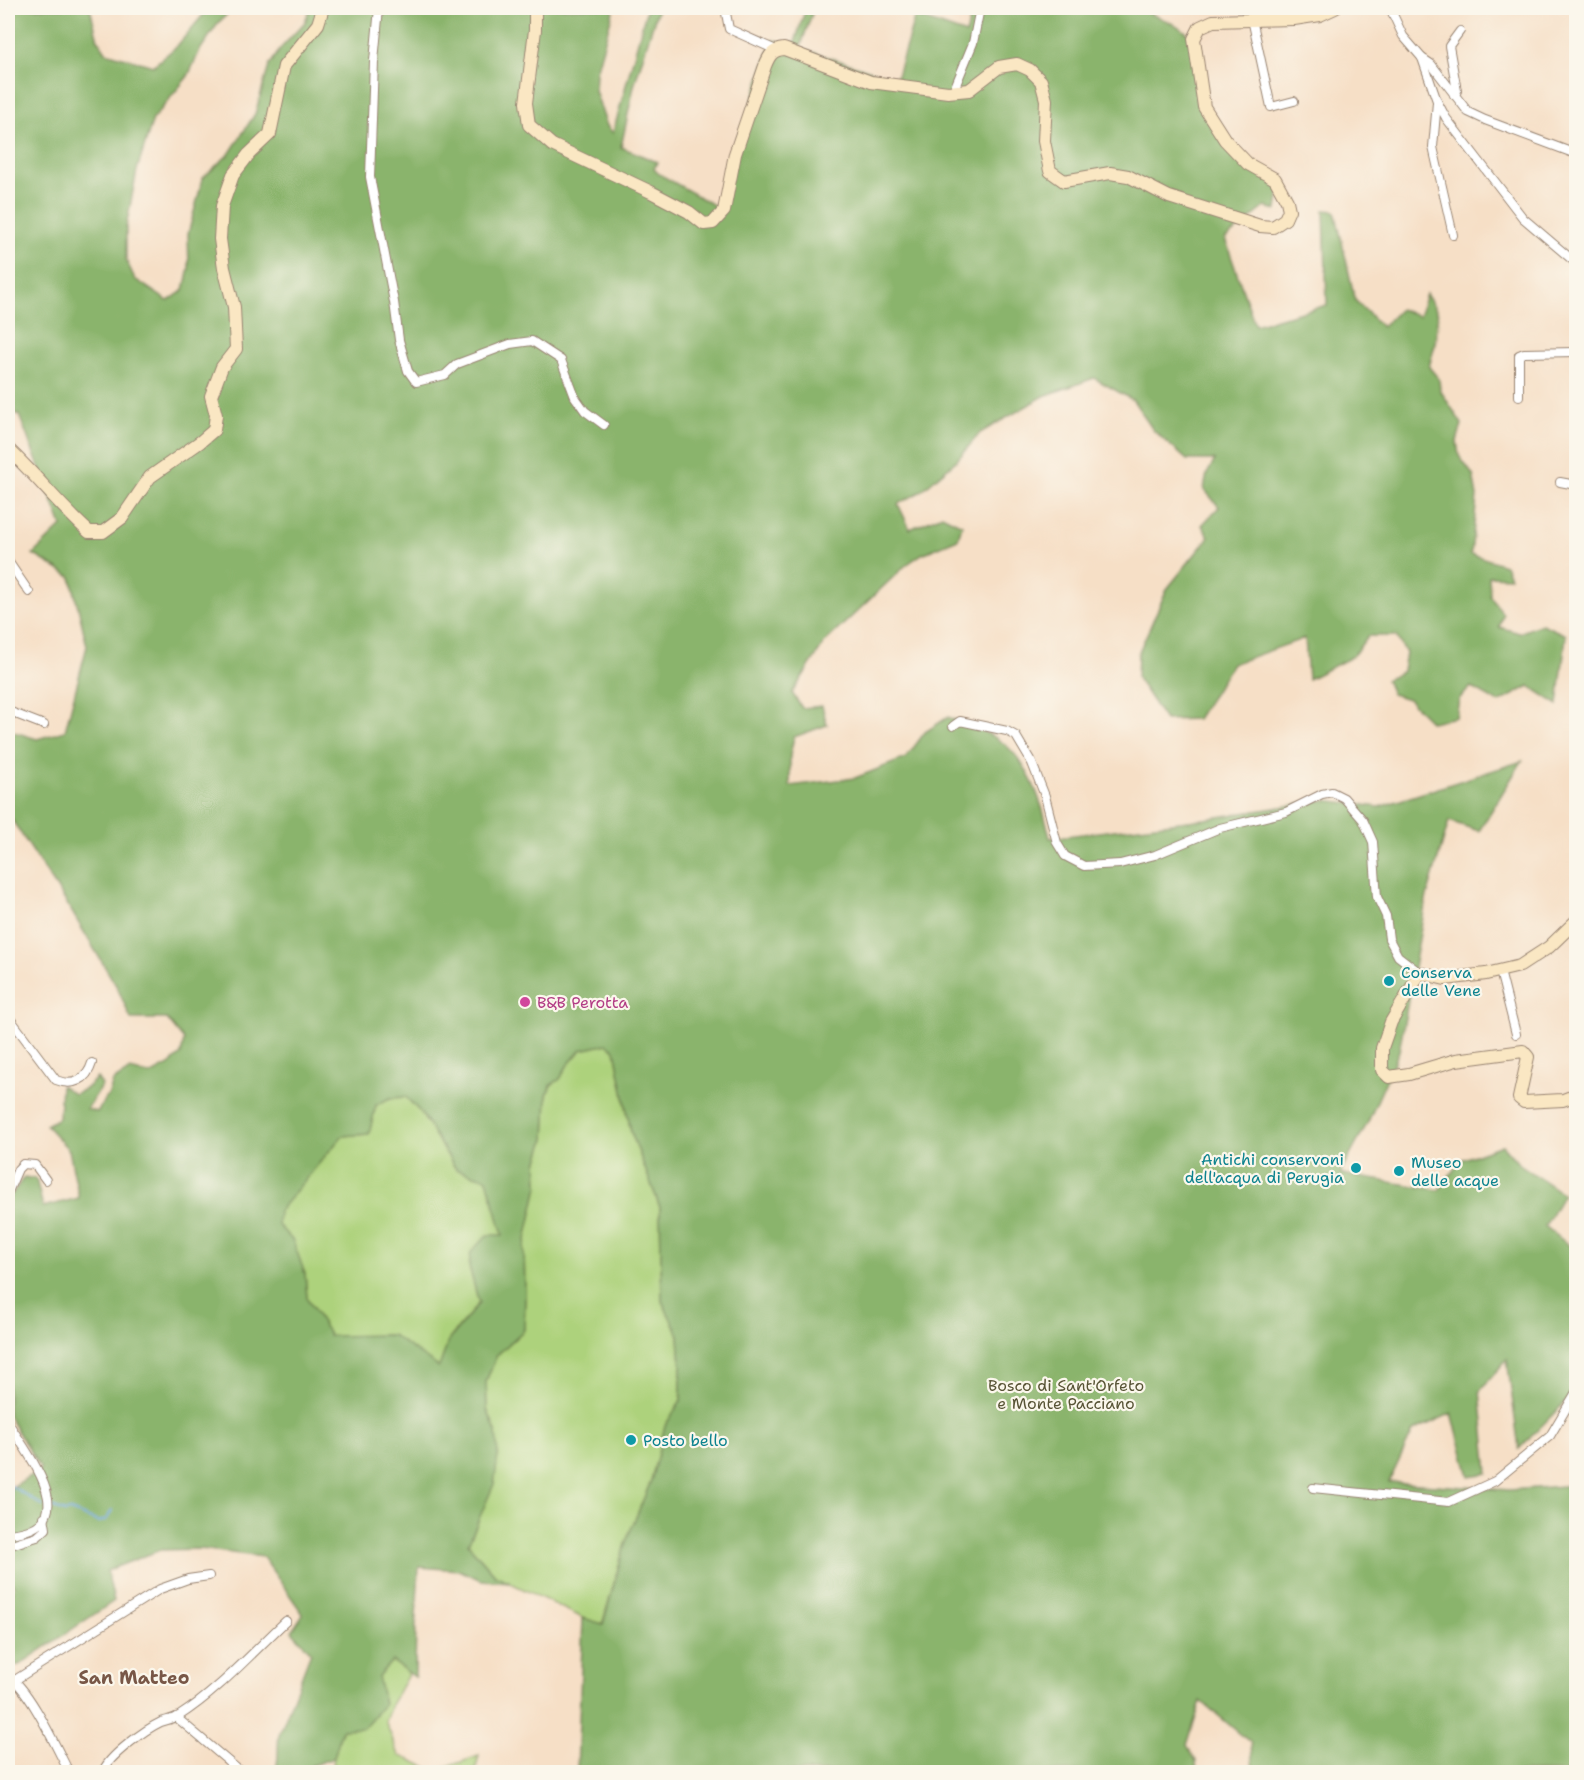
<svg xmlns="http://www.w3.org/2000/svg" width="1584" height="1780" font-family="'Shantell Sans',sans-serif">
<rect width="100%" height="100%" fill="#fbf7ec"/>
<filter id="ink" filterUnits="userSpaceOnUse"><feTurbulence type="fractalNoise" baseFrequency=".0167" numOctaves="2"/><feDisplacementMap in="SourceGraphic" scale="12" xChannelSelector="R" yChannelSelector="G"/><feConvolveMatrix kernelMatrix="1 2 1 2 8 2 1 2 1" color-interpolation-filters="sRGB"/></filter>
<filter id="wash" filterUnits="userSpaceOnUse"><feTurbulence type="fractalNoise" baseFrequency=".008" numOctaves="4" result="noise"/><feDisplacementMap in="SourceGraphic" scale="24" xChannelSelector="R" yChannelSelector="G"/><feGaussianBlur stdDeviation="1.35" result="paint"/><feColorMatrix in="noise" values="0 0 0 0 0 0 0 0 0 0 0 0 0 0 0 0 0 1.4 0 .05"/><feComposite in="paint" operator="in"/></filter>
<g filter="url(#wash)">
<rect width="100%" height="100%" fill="#f6dfc6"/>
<!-- green -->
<g fill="#add27c" stroke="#747e4d" stroke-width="1.5">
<path d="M607,1044L615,1050L631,1132L660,1207L662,1301L679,1335L681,1366V1402L665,1426L651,1481L625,1544L602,1625L583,1618L496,1576L468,1544L479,1519L496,1432L487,1409L486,1381L497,1355L524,1330L525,1296L524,1248L538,1186L537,1163L545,1139L547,1095L551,1085L560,1079L567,1066L581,1050Z"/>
<path d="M406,1097L421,1113L456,1169L487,1178L504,1235L469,1266L479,1303L449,1339L439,1368L392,1335L330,1337L307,1298L305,1274L278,1225V1211L342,1136L368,1134L376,1105L390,1098Z"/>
<path d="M392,1661L409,1673L391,1705L385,1721L399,1755L435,1771L479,1756L475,1772H345L333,1766C335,1729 366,1687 392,1661Z"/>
</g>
<!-- forest -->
<path fill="#8ab46c" stroke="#626f45" stroke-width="1.5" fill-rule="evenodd" d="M8,8H90L98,40L106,52L153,66L177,46L209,8H234L219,22L200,50L188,76L153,119L137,170L126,227V260L135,279L168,301L184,290L189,268L188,234L203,178L230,153L255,114L269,66L281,48L305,22L310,8H614L596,72L595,91L607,126L613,133L647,8H658L634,86L621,147L657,162L654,169L659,174L717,207L773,40L794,45L806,8H814L800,48L896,79L915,16L966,34L973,8H1140C1160,20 1177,21 1194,39L1204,107L1225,140L1275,179L1279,195L1277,210L1265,207L1225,239L1255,325L1327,305L1324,210L1335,211L1355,300L1382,327L1400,309L1419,316L1426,294L1438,313L1435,344L1429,367L1439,379L1440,390L1462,424L1457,441L1459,456L1473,475L1477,496L1471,554L1505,565L1510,577L1489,576L1490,596L1503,614L1499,627L1519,633L1542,624L1566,635L1558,705L1529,686L1499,703L1471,687L1459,699L1456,717L1431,722L1408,699L1392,694L1386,680L1403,671L1406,653L1396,636H1368L1352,657L1308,679L1305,638L1232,664L1197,719L1165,720L1137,678L1138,654L1167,589L1209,537L1202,525L1219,507L1204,489L1207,474L1215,460H1187L1153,430L1133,400L1094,378L1044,396L980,433L957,460L920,492L898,504L910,529L942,515L962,525L958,539L922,554L906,565L825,642L792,693L802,708L822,706L827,725L794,737L790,755V786L855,778L906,758L925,732L948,717C964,724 984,730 999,740C1029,760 1043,805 1050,838L1205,819L1325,800L1379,807L1522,761L1479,831L1449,821L1426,900L1399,1051L1368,1122L1340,1174L1439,1190L1461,1160L1502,1145L1518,1163L1563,1194L1545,1226L1576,1251V1391L1519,1449L1507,1359L1480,1391L1488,1473L1469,1476L1452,1413L1413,1431L1389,1482L1510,1490L1576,1485V1772H1253L1251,1743L1201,1701L1187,1745L1196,1761L1197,1772H577L583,1618L603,1624L625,1544L651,1481L665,1426L681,1401V1366L679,1335L662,1301L660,1207L631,1132L615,1050L607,1044L581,1050L567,1066L560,1079L551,1085L547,1095L545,1139L537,1163L538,1186L524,1248L525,1296L524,1330L497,1355L486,1381L487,1409L496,1432L498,1456L494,1484L468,1544L496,1576L511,1582L481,1580L459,1570L419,1567L416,1618L415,1677L392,1661L378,1676L384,1704L363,1728L342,1729L334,1758L313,1765L301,1772H275C280,1760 277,1749 279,1735L311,1652L292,1631L303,1614L263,1557L200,1549L160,1550L111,1569L107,1571L114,1601L19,1665L8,1666V1617L14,1585L8,1582V1537L12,1536L8,1529V1490L41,1469L8,1416V1200L24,1177L36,1179L43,1207L79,1198L69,1150L46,1125L59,1118L61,1085L74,1094L85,1089L97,1078L102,1085L87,1109L97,1112L109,1094L113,1081L130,1070L150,1075L169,1065L181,1054L184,1040L167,1019H131L117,987L66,902L8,814V730L37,739L65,731L87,646L71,577L33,554L62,526L19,415L8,409ZM406,1097L421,1113L456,1169L487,1179L503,1235H487L471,1252L469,1266L479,1303L449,1340L439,1367L392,1335L330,1336L307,1298L305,1274L293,1241L278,1225L279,1211L342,1136L369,1134L376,1105L390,1098Z"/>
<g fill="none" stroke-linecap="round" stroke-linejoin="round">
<!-- stream -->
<g stroke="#76abe3" stroke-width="2">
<path d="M8,1484L43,1506"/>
<path d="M51,1507L65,1512L70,1511L99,1522L107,1519L112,1510"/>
</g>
</g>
</g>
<g filter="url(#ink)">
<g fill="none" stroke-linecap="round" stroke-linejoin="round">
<!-- street casing -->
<g stroke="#988472" stroke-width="10">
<g id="street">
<path d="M379,8L374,61L370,177L394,302L399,340L408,371L416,382L445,375L457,364L510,344L532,341L561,360L575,397L585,411L604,425"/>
<path d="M725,8L729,29L776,50"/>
<path d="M1390,8L1403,36L1422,58L1437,101L1446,118L1523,218L1576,263"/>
<path d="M1252,19L1271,107L1294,101"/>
<path d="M1422,58L1431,64L1468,112L1485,120L1576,154"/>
<path d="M953,92L973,43L980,8"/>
<path d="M1454,95L1457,91L1449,46L1460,31"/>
<path d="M1437,102L1433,147L1453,235"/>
<path d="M1519,396V355L1524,353L1576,352"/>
<path d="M1560,482L1576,485"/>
<path d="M8,561L29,592"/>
<path d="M8,711L44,725"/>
<path d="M953,726L960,721L1007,731L1016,736L1032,763L1045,796L1057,843L1065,856L1084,866L1120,864L1155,855L1220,828L1286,812L1322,794L1332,792L1344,798L1363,820L1373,842L1377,897L1386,916L1389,939L1398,956L1420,973"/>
<path d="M1500,971L1516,1034"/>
<path d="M8,1016L56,1080C73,1087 87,1080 92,1063"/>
<path d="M8,1192L18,1169L23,1164L35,1165L46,1180"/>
<path d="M8,1422C28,1456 88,1527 8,1534"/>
<path d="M1313,1488L1449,1502L1495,1481L1550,1436L1576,1392"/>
<path d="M8,1546L37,1537L46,1529L44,1517"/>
<path d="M8,1676C29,1687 57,1749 69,1772"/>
<path d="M15,1680L160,1589L188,1579L209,1576"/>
<path d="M176,1717L241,1772"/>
<path d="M103,1772C107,1757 146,1729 161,1722C167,1720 173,1719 179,1716C216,1693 253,1652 286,1621"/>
</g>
</g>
<!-- secondary casing -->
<g stroke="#988472" stroke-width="14">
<g id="secondary">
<path d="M535,8V30L526,103L529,125L552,145L651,192L689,212L704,224L713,223L724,211L735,154L765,66C769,56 772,50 784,49L871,82L948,92L969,90L999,67L1017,64L1030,70L1041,81L1046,100L1044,141L1050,171L1064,181L1110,173L1128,176L1169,197L1260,226L1273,227L1285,219L1289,210L1287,201L1275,179L1248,164L1225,140L1204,107L1194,39L1200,27L1213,21L1294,19L1320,15L1335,8"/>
<path d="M8,449C36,475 60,506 89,532H103L122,518L150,477L200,442L214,430L216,415L211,396L222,367L236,349L234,307L224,268L220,239L222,206L233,175L249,154L270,134L284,66L318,24L323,8"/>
<path d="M1576,921L1549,947L1520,966L1486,974L1445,979L1420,973L1391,1022L1382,1048V1070L1389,1077L1409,1074L1456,1060L1523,1051L1528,1057L1519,1098L1524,1102L1563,1100L1576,1095"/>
</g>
</g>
<!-- street -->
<use href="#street" stroke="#fff" stroke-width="8"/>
<!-- secondary -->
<use href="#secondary" stroke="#fae7c3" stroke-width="12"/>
</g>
</g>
<!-- markers -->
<g fill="#0f9aa8" stroke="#fbf7ec" stroke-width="2">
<circle cx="1389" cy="981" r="6"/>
<circle cx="1356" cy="1168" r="6"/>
<circle cx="1399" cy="1171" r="6"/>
<circle cx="631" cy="1440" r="6"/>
</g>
<circle fill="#d1479c" stroke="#fbf7ec" stroke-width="2" cx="525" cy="1002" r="6"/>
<g text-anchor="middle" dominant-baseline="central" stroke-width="4.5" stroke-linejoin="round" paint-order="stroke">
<!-- culture labels -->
<g font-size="16" fill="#0d838f" stroke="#fbf7ec" text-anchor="start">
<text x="1401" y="972">Conserva<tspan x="1401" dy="18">delle Vene</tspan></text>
<text x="1344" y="1159" text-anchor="end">Antichi conservoni<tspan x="1344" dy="18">dell'acqua di Perugia</tspan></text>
<text x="1411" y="1162">Museo<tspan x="1411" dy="18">delle acque</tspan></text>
<text x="643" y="1440">Posto bello</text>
</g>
<!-- hotel labels -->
<g font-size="16" fill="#b23c85" stroke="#fbf7ec" text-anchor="start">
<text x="537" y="1002">B&amp;B Perotta</text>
</g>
<!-- park labels -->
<g font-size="16" fill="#585436" stroke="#fbf7ec">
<text x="1066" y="1385">Bosco di Sant'Orfeto<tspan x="1066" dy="18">e Monte Pacciano</tspan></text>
</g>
<!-- neighbourhood labels -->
<g font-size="18" font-weight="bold" fill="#785747" stroke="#fbf7ec">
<text x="134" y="1678">San Matteo</text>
</g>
</g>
<!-- margin -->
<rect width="1584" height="1780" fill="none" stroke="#fbf7ec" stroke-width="30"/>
</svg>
